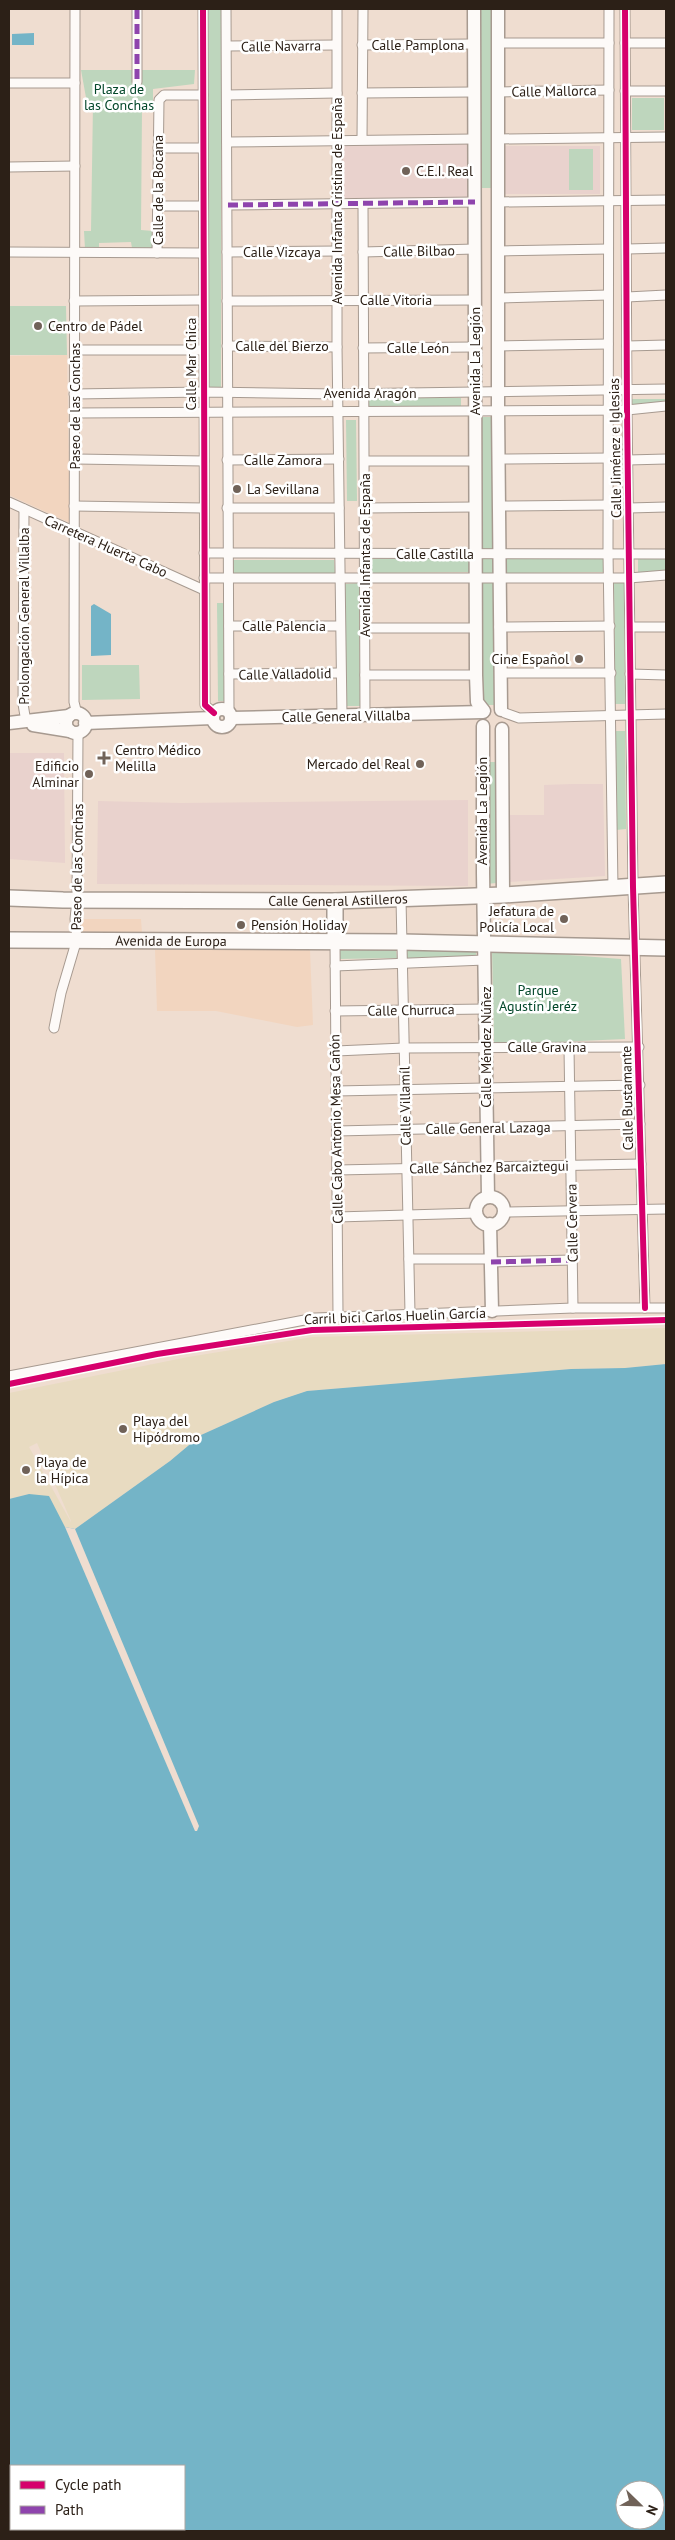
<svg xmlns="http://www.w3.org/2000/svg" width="675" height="2540" font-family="'PT Sans',sans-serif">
<rect width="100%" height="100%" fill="#efddd0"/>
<!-- built -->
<g fill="#f2d5bf">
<path d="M67,355L70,523L9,495V356Z"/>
<path d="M80,919H141L142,933H80Z"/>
<path d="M155,950H310L313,1025L297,1027L216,1011H157Z"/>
</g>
<!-- industrial -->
<g fill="#e9d2cd">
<path d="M469,144V198H343L342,145Z"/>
<rect x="504" y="146" width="96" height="48"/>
<path d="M9,753H64L65,863L9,859Z"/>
<path d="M572,784H603L605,876L509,882L508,815H544V785Z"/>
<path d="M468,800V886L97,884L98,801L181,803Z"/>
</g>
<!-- green -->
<g fill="#bed6bd">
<path d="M208,9H221V389L208,388Z"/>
<path d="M479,9H497L495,188H479Z"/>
<path d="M81,70H195L194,84L153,89V108L142,109L141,230L153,231L154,248H132L131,242L99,243V249H85L84,231H91L93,104L87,103Z"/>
<rect x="632" y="98" width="32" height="32"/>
<rect x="569" y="149" width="24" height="41"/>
<path d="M9,306H66L67,355H9Z"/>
<path d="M368,398H461V406L368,407Z"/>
<path d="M630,399H666V410L630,411Z"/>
<path d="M478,417H493V549H479Z"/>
<path d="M346,420H356L357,501H347Z"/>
<path d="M603,558L604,572L503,573V559Z"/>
<rect x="638" y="558" width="28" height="15"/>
<path d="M369,559H469L470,572L369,573Z"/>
<rect x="479" y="559" width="14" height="14"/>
<path d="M232,560H334L335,573L232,574Z"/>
<path d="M479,582H494V705H480Z"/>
<path d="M624,582L625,704H615L614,583Z"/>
<path d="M359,583L360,706H346L345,584Z"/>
<path d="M217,603H226V701H218Z"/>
<path d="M82,665H139L140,699L82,700Z"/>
<path d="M616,731H625L626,829L616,830Z"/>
<path d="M486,762H497V883L485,884Z"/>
<path d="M339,949H396L397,958L339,959Z"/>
<path d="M406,949H476V957L407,958Z"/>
<path d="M492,949L621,959L625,1039L494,1045Z"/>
</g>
<!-- sand -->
<path fill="#e8dbc1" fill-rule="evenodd" d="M666,1328V1364L625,1368L571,1369L307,1391L274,1402L201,1435L170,1461L75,1529L65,1527L29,1494L9,1499V1393L188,1357L313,1337ZM37,1443L71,1521V1522L29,1447Z"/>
<!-- water -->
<g fill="#74b4c7" fill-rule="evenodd">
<path d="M34,33V45H12V34Z"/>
<path d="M94,604L111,614V655L91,656V606Z"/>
<path d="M666,1364V2531H9V1499L29,1494L49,1496L65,1527L75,1529L170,1461L201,1435L274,1402L307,1391L571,1369L625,1368ZM11,2466H184V2529H11ZM625,2490H655V2520H625Z"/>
</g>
<!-- pier -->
<path fill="#efddd0" d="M65,1527L75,1529L199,1826L197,1831H195Z"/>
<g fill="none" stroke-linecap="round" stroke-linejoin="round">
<!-- street casing -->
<g stroke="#a79a90" stroke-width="11">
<g id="street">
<path d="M75,9L74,702L77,714"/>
<path d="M137,9V82"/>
<path d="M203,9L205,705L214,713"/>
<path d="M226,9L229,712"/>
<path d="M337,9V347L342,716"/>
<path d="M609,9L608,553L613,888"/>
<path d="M625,9L627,410L633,887L645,1308"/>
<path d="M498,43H609"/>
<path d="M625,43H666"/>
<path d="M362,45L473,44"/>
<path d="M227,46L336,45"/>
<path d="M9,83H75"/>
<path d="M625,91H666"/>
<path d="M498,92L609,90"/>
<path d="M362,93L472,92"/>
<path d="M227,95L337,93"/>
<path d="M362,139L363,9"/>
<path d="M498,139L666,137"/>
<path d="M227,142L473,139"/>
<path d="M158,148H203"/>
<path d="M9,167L75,166"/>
<path d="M498,202L666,200"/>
<path d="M363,204L365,716"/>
<path d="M228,205L475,202"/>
<path d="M157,206H203"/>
<path d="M627,249L666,248"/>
<path d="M499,251L608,249"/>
<path d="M9,252L202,253"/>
<path d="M227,252L338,251"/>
<path d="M363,252L475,249"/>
<path d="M157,253L159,100L164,95H203"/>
<path d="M627,297L666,295"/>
<path d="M498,298L608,295"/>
<path d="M74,301L203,300"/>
<path d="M227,301L475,300"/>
<path d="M227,346L337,347"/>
<path d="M498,346L608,344"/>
<path d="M627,346L666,345"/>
<path d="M363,348L474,347"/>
<path d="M75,350H203"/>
<path d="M74,394L204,392L338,394L666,389"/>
<path d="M75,413L627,410L666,406"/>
<path d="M76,459L204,461"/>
<path d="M498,459L610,458"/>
<path d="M227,460L339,459"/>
<path d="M628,460L666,459"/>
<path d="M365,461H475"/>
<path d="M9,502L204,590"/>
<path d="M74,506L203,508"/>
<path d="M498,506L609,505"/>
<path d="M227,508H339"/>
<path d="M365,508L475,507"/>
<path d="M629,508L666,507"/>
<path d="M24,509L23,704L26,722"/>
<path d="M204,553L666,554"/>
<path d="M204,578H629L666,575"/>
<path d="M229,626H340"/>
<path d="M499,627L610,626"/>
<path d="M630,627H666"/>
<path d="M365,628H476"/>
<path d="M500,673H611"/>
<path d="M229,674L340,673"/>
<path d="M630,674L666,675"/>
<path d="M365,675H476"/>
<path d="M505,713L519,718L666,714"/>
<path d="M401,899L410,1313"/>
<path d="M335,942L338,1315"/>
<path d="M335,966L485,960"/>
<path d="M335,1011L486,1009"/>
<path d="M54,1028L61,993L77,939L75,919L77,900L78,733"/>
<path d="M569,1048L573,1308"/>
<path d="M336,1051L404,1048L639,1047"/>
<path d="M336,1091L640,1085"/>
<path d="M337,1131L640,1124"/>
<path d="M337,1170L641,1164"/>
<path d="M504,1212L666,1209"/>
<path d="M337,1217L477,1213"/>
<path d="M409,1259H491"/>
<path d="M491,1262L572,1260"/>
<path d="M9,1376L315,1318L573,1308H666"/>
</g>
</g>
<!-- secondary casing -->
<g stroke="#a79a90" stroke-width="15">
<g id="secondary">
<path d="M474,9L476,675L477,702L484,711"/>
<path d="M498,9V410L501,710"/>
<circle cx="222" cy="718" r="9"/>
<circle cx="76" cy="723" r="10"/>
<path d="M231,718L483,712"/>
<path d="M9,723L69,716"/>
<path d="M85,723L213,718"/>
<path d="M33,725L70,731"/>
<path d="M483,726V873L488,1197"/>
<path d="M502,729L503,895"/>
<circle cx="490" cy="1211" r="14"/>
<path d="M490,1224L492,1311"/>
</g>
</g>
<!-- primary casing -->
<g stroke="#a79a90" stroke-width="18">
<g id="primary">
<path id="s1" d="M9,898L63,900L335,901L503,895L666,884"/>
<path d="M335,901V942"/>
<path id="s2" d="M9,940L402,942L666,948"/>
</g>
</g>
<!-- street -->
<use href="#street" stroke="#fdfaf8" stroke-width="9"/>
<!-- secondary -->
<use href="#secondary" stroke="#fdfaf8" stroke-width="12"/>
<!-- primary -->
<use href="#primary" stroke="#fdfaf8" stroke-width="15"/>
<!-- quiet -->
<g stroke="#8e44ad" stroke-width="5" stroke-dasharray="10 5" stroke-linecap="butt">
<path d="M137,9V82"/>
<path d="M228,205L475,202"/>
<path d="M491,1262L572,1260"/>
</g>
<!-- cycleway casing -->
<g stroke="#fff" stroke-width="9">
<g id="cycleway">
<path d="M203,9L205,705L214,713"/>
<path d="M625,9L627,410L633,887L645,1308"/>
<path d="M9,1384L157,1354L312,1330L666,1320"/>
</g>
</g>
<!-- cycleway -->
<use href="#cycleway" stroke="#d6006c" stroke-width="6"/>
</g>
<!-- markers -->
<g fill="#706258" stroke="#fff" stroke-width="2">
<circle cx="406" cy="171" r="5"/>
<circle cx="38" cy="326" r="5"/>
<circle cx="237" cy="489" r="5"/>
<circle cx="579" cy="659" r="5"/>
<path d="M101.5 750.5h5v5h5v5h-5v5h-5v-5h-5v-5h5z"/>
<circle cx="420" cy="764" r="5"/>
<circle cx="89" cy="774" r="5"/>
<circle cx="564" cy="919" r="5"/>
<circle cx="241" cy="925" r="5"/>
<circle cx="123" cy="1429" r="5"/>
<circle cx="26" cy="1470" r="5"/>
</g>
<g text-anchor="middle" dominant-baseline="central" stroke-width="5" stroke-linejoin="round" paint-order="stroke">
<!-- street labels -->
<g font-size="14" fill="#2c2017" stroke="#fff">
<text x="418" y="45">Calle Pamplona</text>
<text transform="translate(281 46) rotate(-1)">Calle Navarra</text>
<text transform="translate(554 91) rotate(-1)">Calle Mallorca</text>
<text transform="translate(158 190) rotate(-90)">Calle de la Bocana</text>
<text transform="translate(337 201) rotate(-90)">Avenida Infanta Cristina de España</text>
<text transform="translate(419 251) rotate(-1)">Calle Bilbao</text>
<text x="282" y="252">Calle Vizcaya</text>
<text x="396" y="300">Calle Vitoria</text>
<text x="282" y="346">Calle del Bierzo</text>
<text x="418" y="348">Calle León</text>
<text transform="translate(475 361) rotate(-90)">Avenida La Legión</text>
<text transform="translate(191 364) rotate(-90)">Calle Mar Chica</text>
<text x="370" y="393">Avenida Aragón</text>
<text transform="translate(75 406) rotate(-90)">Paseo de las Conchas</text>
<text transform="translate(615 448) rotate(-91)">Calle Jiménez e Iglesias</text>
<text x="283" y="460">Calle Zamora</text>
<text transform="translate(106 546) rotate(24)">Carretera Huerta Cabo</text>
<text x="435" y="554">Calle Castilla</text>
<text transform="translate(365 555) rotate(-90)">Avenida Infantas de España</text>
<text transform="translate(24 616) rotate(-90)">Prolongación General Villalba</text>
<text x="284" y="626">Calle Palencia</text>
<text transform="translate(285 674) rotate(-1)">Calle Valladolid</text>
<text transform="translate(346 716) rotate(-1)">Calle General Villalba</text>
<text transform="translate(482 811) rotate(-90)">Avenida La Legión</text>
<text transform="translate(77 867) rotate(-89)">Paseo de las Conchas</text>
<text stroke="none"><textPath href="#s1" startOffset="329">Calle General Astilleros</textPath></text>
<text stroke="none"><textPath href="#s2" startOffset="162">Avenida de Europa</textPath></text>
<text transform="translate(411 1010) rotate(-1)">Calle Churruca</text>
<text transform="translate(486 1047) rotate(-90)">Calle Méndez Núñez</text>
<text x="547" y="1047">Calle Gravina</text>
<text transform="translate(627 1098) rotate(-91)">Calle Bustamante</text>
<text transform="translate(405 1106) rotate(-91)">Calle Villamíl</text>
<text transform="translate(488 1128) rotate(-1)">Calle General Lazaga</text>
<text transform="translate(336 1129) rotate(-91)">Calle Cabo Antonio Mesa Cañón</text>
<text transform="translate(489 1167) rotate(-1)">Calle Sánchez Barcaiztegui</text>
<text transform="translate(572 1223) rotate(-91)">Calle Cervera</text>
<text transform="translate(395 1316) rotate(-2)">Carril bici Carlos Huelin García</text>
</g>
<!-- park labels -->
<g font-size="14" fill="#024629" stroke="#fff">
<text x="119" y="89">Plaza de<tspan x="119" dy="16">las Conchas</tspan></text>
<text x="538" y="990">Parque<tspan x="538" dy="16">Agustín Jeréz</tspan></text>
</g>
<!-- poi labels -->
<g font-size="14" fill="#2c2017" stroke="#fff" text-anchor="start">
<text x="416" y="171">C.E.I. Real</text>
<text x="48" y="326">Centro de Pádel</text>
<text x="247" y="489">La Sevillana</text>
<text x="569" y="659" text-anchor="end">Cine Español</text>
<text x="115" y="750">Centro Médico<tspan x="115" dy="16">Melilla</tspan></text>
<text x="410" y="764" text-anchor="end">Mercado del Real</text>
<text x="79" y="766" text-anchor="end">Edificio<tspan x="79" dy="16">Alminar</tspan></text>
<text x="554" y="911" text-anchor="end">Jefatura de<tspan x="554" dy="16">Policía Local</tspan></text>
<text x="251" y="925">Pensión Holiday</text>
<text x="133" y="1421">Playa del<tspan x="133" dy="16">Hipódromo</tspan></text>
<text x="36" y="1462">Playa de<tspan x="36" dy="16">la Hípica</tspan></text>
</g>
</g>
<!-- border -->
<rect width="675" height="2540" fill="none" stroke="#2c2017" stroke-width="20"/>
<!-- legend -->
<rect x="10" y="2465" width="175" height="65" fill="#ffffff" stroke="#aba6a2"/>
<rect x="20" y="2481" width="25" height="8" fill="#d6006c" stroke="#aba6a2"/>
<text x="55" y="2490" font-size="15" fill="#2c2017">Cycle path</text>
<rect x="20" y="2506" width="25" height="8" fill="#8e44ad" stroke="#aba6a2"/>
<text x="55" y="2515" font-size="15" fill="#2c2017">Path</text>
<!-- north arrow -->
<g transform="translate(640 2505) rotate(113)"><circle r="24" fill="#ffffff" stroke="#aba6a2"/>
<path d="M0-4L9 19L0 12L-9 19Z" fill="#706258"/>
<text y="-8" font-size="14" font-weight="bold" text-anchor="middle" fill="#2c2017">N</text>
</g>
</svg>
